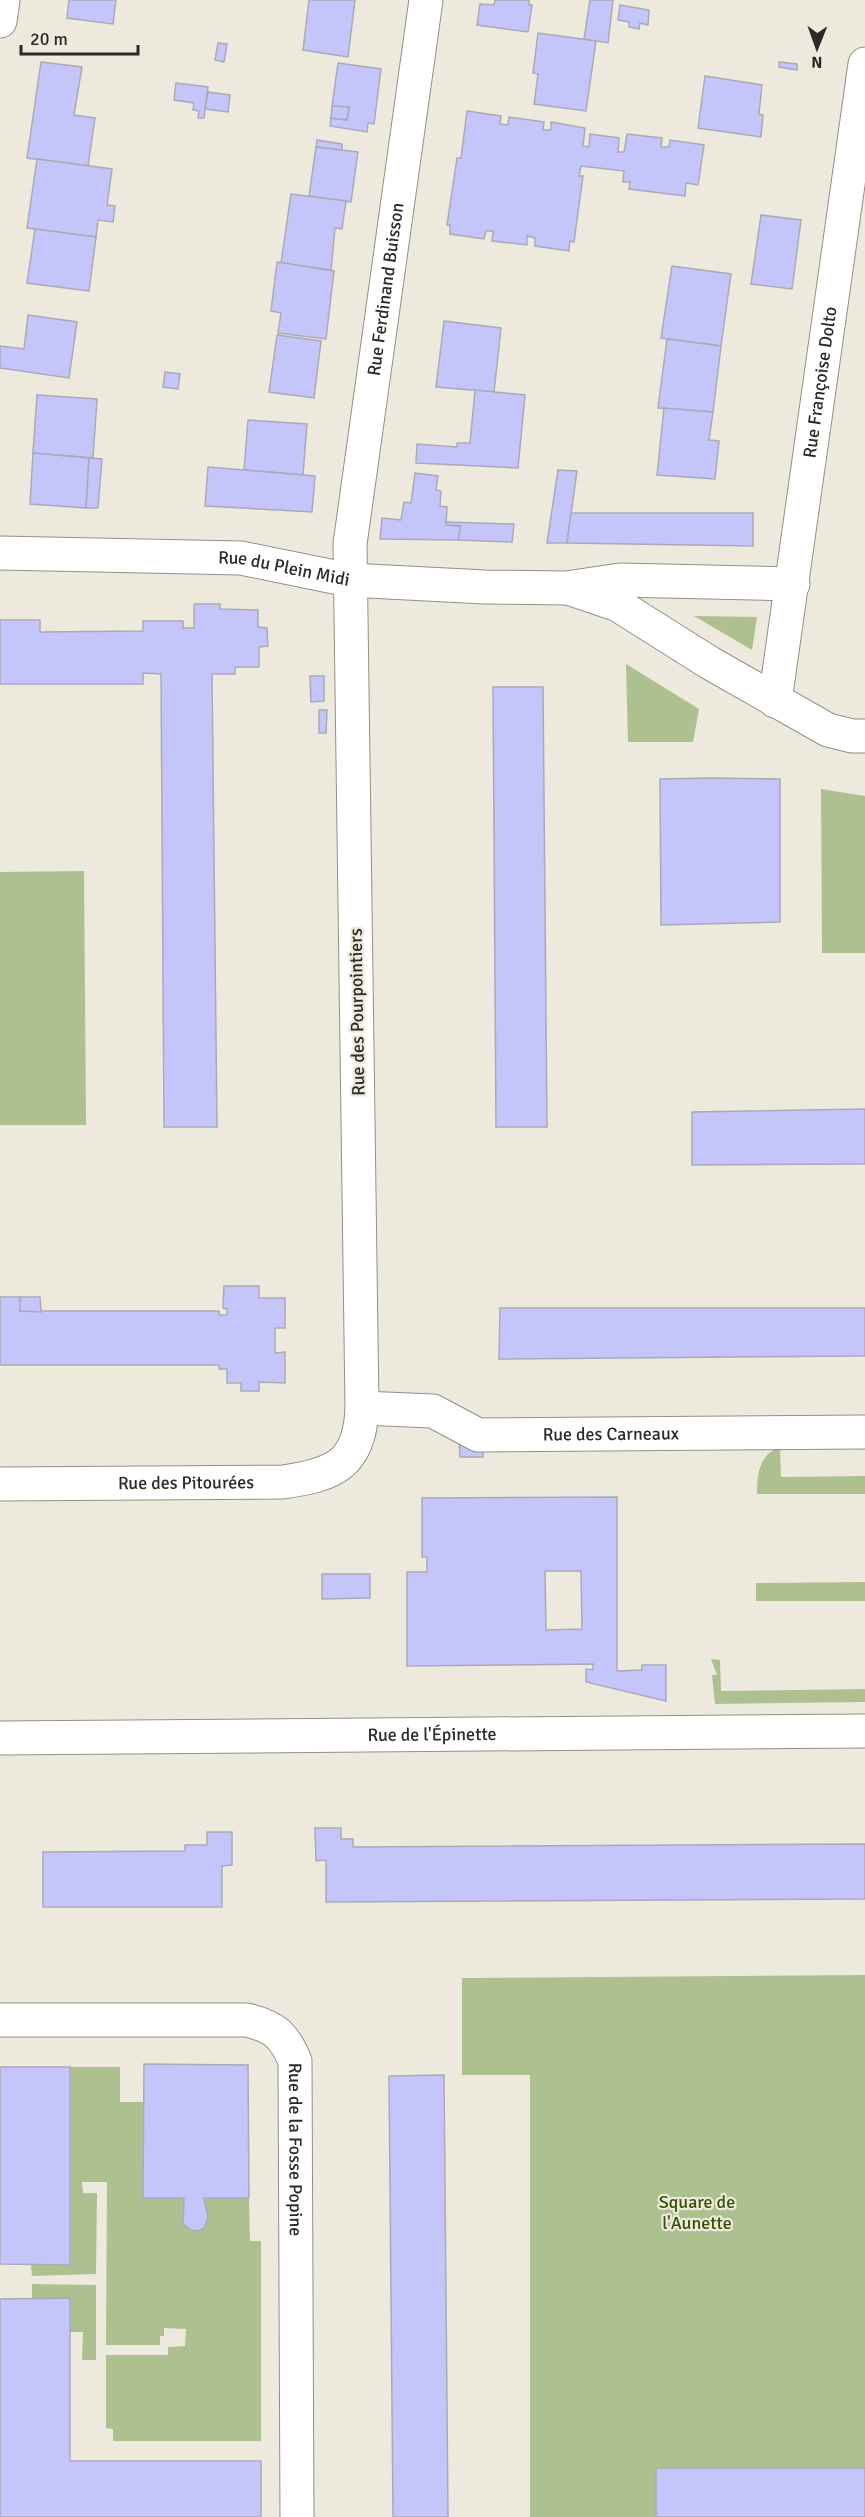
<svg xmlns="http://www.w3.org/2000/svg" width="865" height="2517" font-family="Signika,sans-serif">
<rect width="100%" height="100%" fill="#edeadd"/>
<!-- green -->
<g fill="#adc090">
<path d="M694,616L757,617L752,650Z"/>
<path d="M626,664L699,709L693,742H628Z"/>
<path d="M821,789L865,796V953H822Z"/>
<path d="M84,871L86,1125H0V872Z"/>
<path d="M780,1447L781,1477L865,1476V1494H757C757,1475 759,1454 780,1447Z"/>
<path d="M865,1582V1601H756V1583Z"/>
<path d="M711,1659L720,1660L721,1691L865,1689V1702L715,1704L712,1675H717Z"/>
<path d="M865,1975V2517H530V2075H462V1978Z"/>
<path d="M70,2067H120V2102H143L144,2198H249L250,2241H261V2441H113V2429L106,2428V2355H168V2347L185,2346L186,2329L164,2328V2336H160V2345H106L107,2182H82L83,2193H97L96,2274L32,2276L31,2265H70Z"/>
<path d="M32,2284L96,2285V2360H82L83,2332H70L32,2299Z"/>
</g>
<!-- building -->
<g fill="#c4c5fa" stroke="#aaaab7" stroke-width="1.5" fill-rule="evenodd">
<path d="M69,0H116L113,24L67,18Z"/>
<path d="M309,0H355L348,57L303,50Z"/>
<path d="M495,0H529V5H532L528,32L477,25L480,4L494,5Z"/>
<path d="M590,0H613L608,43L584,39Z"/>
<path d="M620,5L649,10L648,25L640,23L639,29L629,27V22L618,20Z"/>
<path d="M538,33L596,41L586,111L534,104L538,74L533,73Z"/>
<path d="M218,43L227,44L224,62L215,60Z"/>
<path d="M41,62L82,67L74,115L95,118L88,166L27,158Z"/>
<path d="M779,62L797,64V70L779,67Z"/>
<path d="M338,63L381,69L374,124L368,123L367,132L330,126L331,118L347,120L349,107L332,106Z"/>
<path d="M705,76L762,85L759,114L763,115L761,137L698,128Z"/>
<path d="M176,83L208,87L204,118H198L199,111L193,110L194,103L174,100Z"/>
<path d="M208,92L230,95L228,112L205,109Z"/>
<path d="M332,106L349,107L347,120L331,118Z"/>
<path d="M467,111L501,116L500,124L508,125L509,117L544,122L543,130H551V122L585,128L583,146L589,147L590,134L619,138L618,152H624L627,134L662,138L661,147H669L670,140L704,145L698,185L686,183L685,196L629,189L630,182H623L624,171L581,166L579,176H583L574,242L570,241L569,251L535,246V238L527,236V245L492,241L493,231H486L484,239L450,234V225H447L457,158H461Z"/>
<path d="M317,140L342,144V150L316,147Z"/>
<path d="M316,147L358,152L351,202L309,196Z"/>
<path d="M37,159L112,169L107,205L115,206L113,222L98,220L96,237L27,228Z"/>
<path d="M291,194L346,201L342,229L335,228L331,270L281,263Z"/>
<path d="M761,215L801,220L792,289L751,284Z"/>
<path d="M35,229L96,237L89,291L27,283Z"/>
<path d="M277,262L334,271L326,339L278,333L281,313L271,311Z"/>
<path d="M672,266L731,274L721,346L661,338Z"/>
<path d="M28,315L77,322L69,378L0,368V346L24,349Z"/>
<path d="M444,321L501,328L494,392L436,387Z"/>
<path d="M277,335L321,341L314,398L269,392Z"/>
<path d="M667,339L721,346L713,412L658,408Z"/>
<path d="M165,372L180,374L178,389L163,387Z"/>
<path d="M475,390L525,395L518,468L416,463L417,444L457,447V443H470Z"/>
<path d="M37,395L97,399L93,458L33,453Z"/>
<path d="M664,408L713,412L709,440L719,441L715,479L657,475Z"/>
<path d="M248,420L307,424L303,475L244,470Z"/>
<path d="M33,453L89,458L86,508L30,504Z"/>
<path d="M89,458L102,459L98,508H86Z"/>
<path d="M208,467L315,476L312,512L205,506Z"/>
<path d="M558,470L577,471L567,543H547Z"/>
<path d="M415,473L438,476L436,490L441,491L440,506L447,507L446,525L461,526L458,540L380,539L382,518L401,520L404,502L411,503Z"/>
<path d="M571,513H753V546L567,543Z"/>
<path d="M446,522L514,524L512,542L458,540L461,526L446,525Z"/>
<path d="M194,604H220V609L258,610V627L267,628L268,646L259,647V667H235V674H212L217,1127H164L161,674L143,673V684H0V620H40V632L143,631V621H183V628H194Z"/>
<path d="M310,676H324V701L311,702Z"/>
<path d="M493,687H543L547,1127H496Z"/>
<path d="M319,710H327L326,733H319Z"/>
<path d="M710,778L780,779V922L661,925L660,779Z"/>
<path d="M865,1109V1164L692,1165V1112Z"/>
<path d="M224,1286H259V1298H285V1328H275V1353L285,1352V1383L259,1382V1391H241V1383H227V1369H219V1365H0V1297H20V1311H219V1315H227V1309L223,1308Z"/>
<path d="M20,1297H40L41,1312L20,1311Z"/>
<path d="M500,1308H865V1356L499,1359Z"/>
<path d="M459,1438H483V1457H460Z"/>
<path d="M617,1497V1671L642,1670V1665H666V1701L586,1682V1669L593,1670V1664L407,1666V1572H427V1557H422V1498ZM545,1571H581L582,1629L546,1630Z"/>
<path d="M322,1574H370V1598L322,1599Z"/>
<path d="M315,1828H341V1839H353V1847L865,1844V1899L326,1902V1860L316,1861Z"/>
<path d="M207,1832H232V1865L222,1866V1907H43V1852L185,1851V1845H207Z"/>
<path d="M144,2064L248,2065L249,2198H204L208,2218L205,2227L201,2230L193,2231L183,2224L184,2198H143Z"/>
<path d="M0,2067H70V2265L0,2264Z"/>
<path d="M444,2075L448,2517H393L389,2076Z"/>
<path d="M70,2298V2461H261V2517H0V2299Z"/>
<rect x="656" y="2468" width="209" height="49"/>
</g>
<g fill="none" stroke-linecap="round" stroke-linejoin="round">
<!-- minor casing -->
<g stroke="#929084" stroke-width="35">
<g id="minor">
<path d="M0,21L3,0"/>
<path id="s1" d="M0,553L241,558L349,580L485,587L566,588L620,580L793,584"/>
<path d="M571,589L618,605L710,663L828,730L852,736H865"/>
<path id="s2" d="M775,701L865,64"/>
<path id="s3" d="M362,1408L433,1411L478,1435L865,1432"/>
<path id="s4" d="M0,1484L283,1482C334,1475 360,1464 362,1408L350,544L426,0"/>
<path id="s5" d="M0,1738L865,1731"/>
<path id="s6" d="M0,2020H247C275,2027 284,2035 295,2061L297,2517"/>
</g>
</g>
<!-- minor -->
<use href="#minor" stroke="#fff" stroke-width="33"/>
</g>
<g text-anchor="middle" dominant-baseline="central" stroke-width="4.5" stroke-linejoin="round" paint-order="stroke">
<!-- street labels -->
<g font-size="18" fill="#2b2a25" stroke="#edeadd">
<text stroke="none"><textPath href="#s4" startOffset="1527">Rue Ferdinand Buisson</textPath></text>
<text stroke="none"><textPath href="#s2" startOffset="322">Rue Françoise Dolto</textPath></text>
<text stroke="none"><textPath href="#s1" startOffset="285">Rue du Plein Midi</textPath></text>
<text transform="translate(357 1012) rotate(-91)">Rue des Pourpointiers</text>
<text stroke="none"><textPath href="#s3" startOffset="255">Rue des Carneaux</textPath></text>
<text stroke="none"><textPath href="#s4" startOffset="186">Rue des Pitourées</textPath></text>
<text stroke="none"><textPath href="#s5" startOffset="432">Rue de l'Épinette</textPath></text>
<text stroke="none"><textPath href="#s6" startOffset="402">Rue de la Fosse Popine</textPath></text>
</g>
<!-- park labels -->
<g font-size="18" fill="#3a5000" stroke="#edeadd">
<text x="697" y="2202">Square de<tspan x="697" dy="21">l'Aunette</tspan></text>
</g>
</g>
<!-- north arrow -->
<g transform="translate(817 48) rotate(181)" stroke="#edeadd" stroke-width="4.5" paint-order="stroke">
<path d="M0-4.5L10 22L0 15L-10 22Z" fill="#2b2a25"/>
<text y="-9" font-size="16" font-weight="bold" text-anchor="middle" fill="#2b2a25">N</text>
</g>
<!-- scale -->
<path d="M21 45v9h117v-9" fill="none" stroke="#2b2a25" stroke-width="3"/>
<text x="30" y="45" font-size="18" fill="#2b2a25" stroke="#edeadd" stroke-width="4.5" paint-order="stroke">20 m</text>
</svg>
